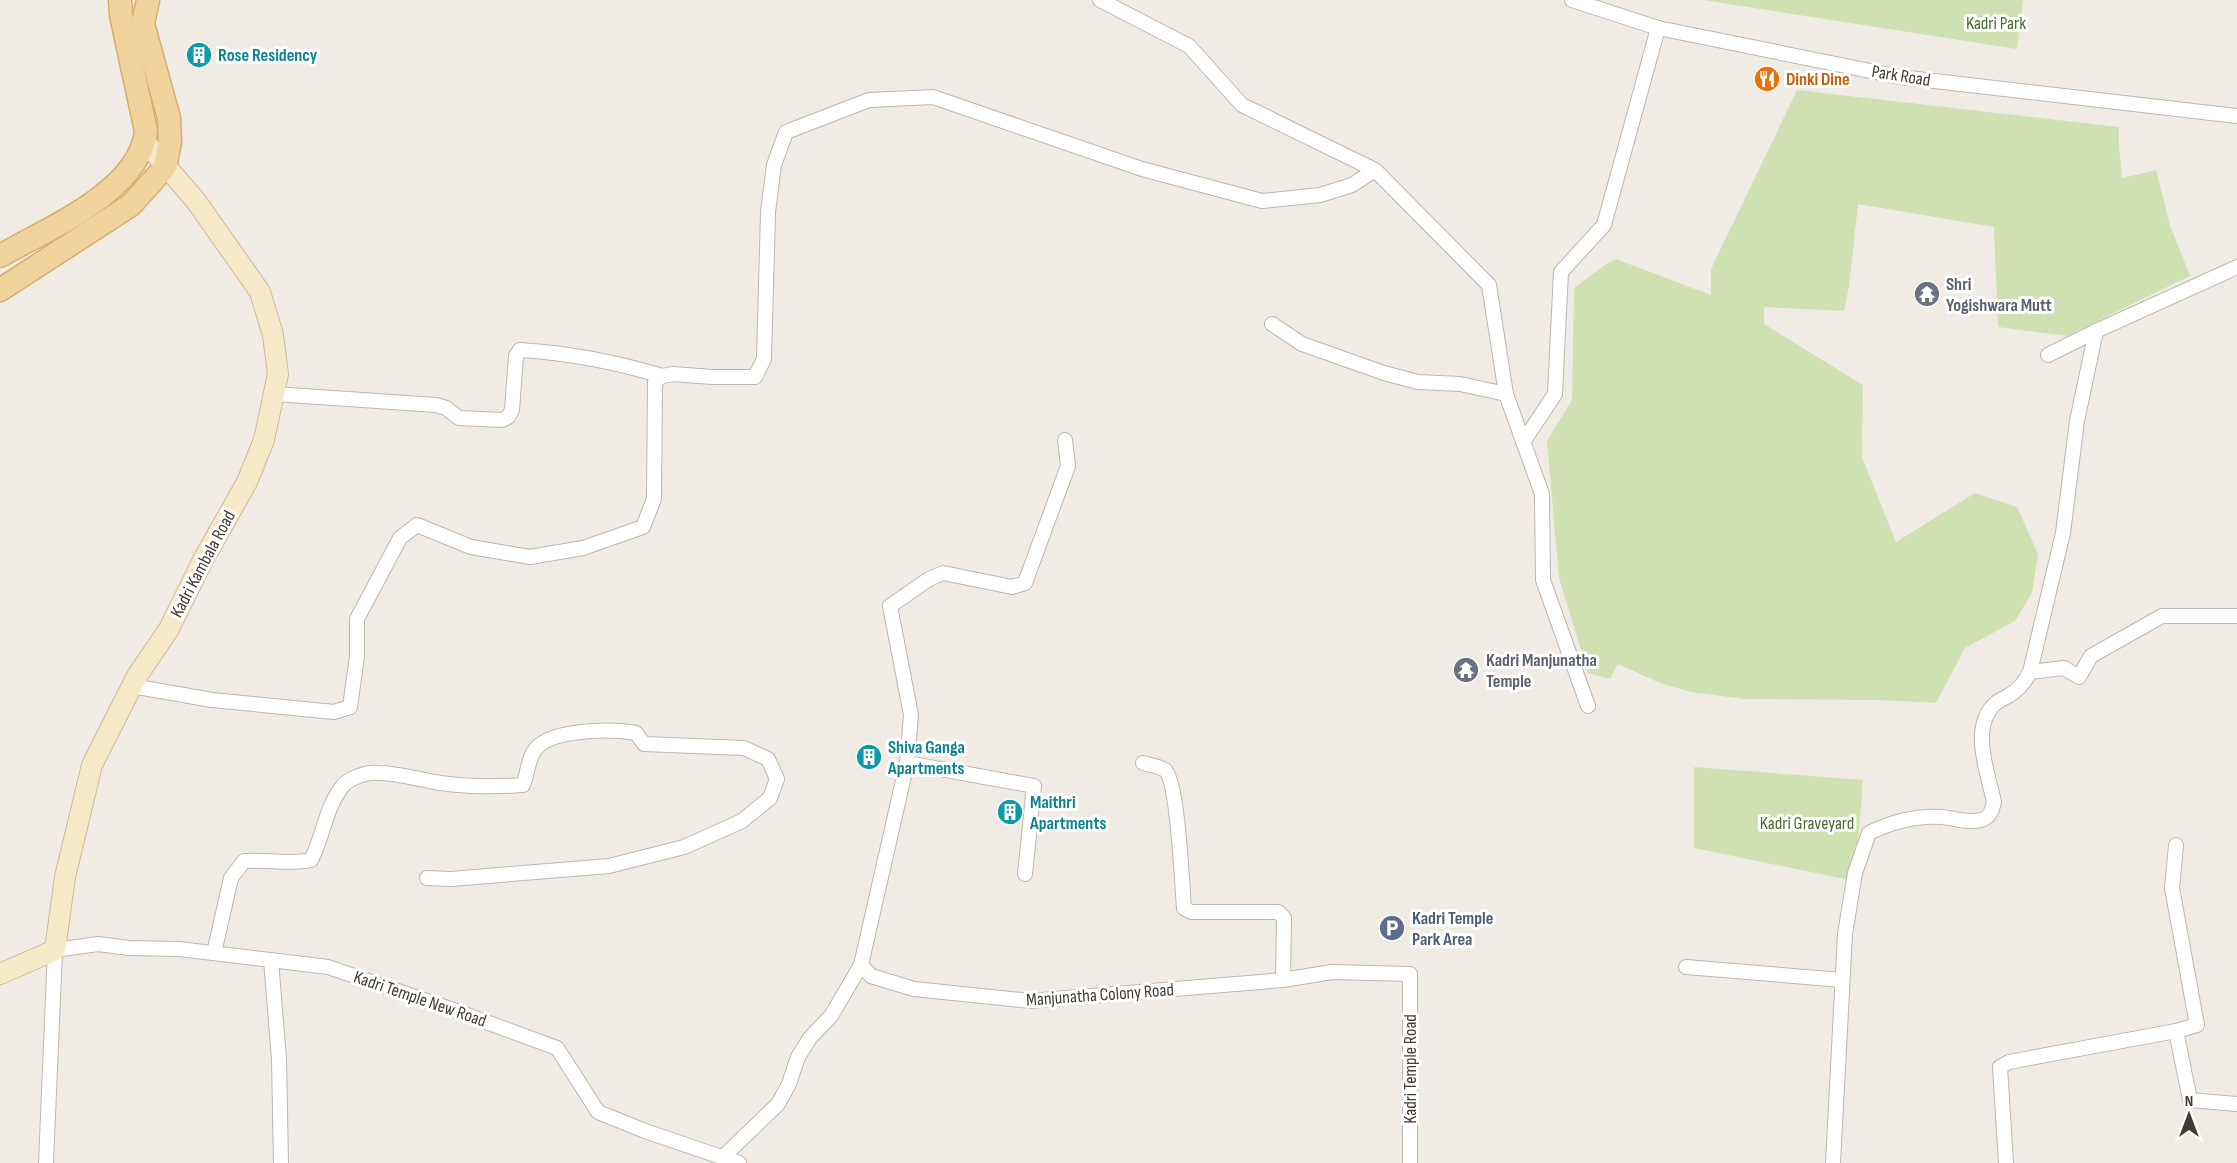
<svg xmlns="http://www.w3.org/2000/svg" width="2237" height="1163" font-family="'Sofia Sans Condensed',sans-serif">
<rect width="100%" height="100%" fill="#f0ece5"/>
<!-- green -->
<g fill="#cfe0b2">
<path d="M1703,0H2023L2017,49Z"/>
<path d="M1797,90L2119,127V144L2122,178L2156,170L2170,225L2190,276L2067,336L1998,327L1994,227L1858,204L1849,287L1844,311L1764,307V324L1863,385L1862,457L1896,542L1975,493L2017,507L2038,554L2032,593L2015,621L1965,648L1936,703L1879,700L1744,699L1691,692L1660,683L1618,664L1610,679L1588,673L1559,578L1547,441L1572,400L1574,288L1606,264L1616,259L1711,295V269Z"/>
<path d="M1694,767L1863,780L1855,881L1694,848Z"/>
</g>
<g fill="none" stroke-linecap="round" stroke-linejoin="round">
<!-- street casing -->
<g stroke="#bdb6ac" stroke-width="16">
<g id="street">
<path d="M1100,0L1189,46L1242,105L1375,170L1489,285L1506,394"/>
<path d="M1572,0L1658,28L1900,77L2237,116"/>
<path d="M1272,324L1302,344L1384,373L1418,382L1460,384L1506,394L1542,494L1543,580L1588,706"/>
<path d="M2048,355L2096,331L2237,267"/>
<path d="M274,394L436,405L446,408L459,418L502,420L508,417L512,410L516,356L520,350C568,353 616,362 662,376"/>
<path d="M1065,440L1068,466L1025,583L1012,587L943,573L929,579L890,606L911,715L907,763L861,965L871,976L914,989L1030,1001L1283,980L1332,972L1410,974V1163"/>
<path d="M1523,442L1555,394L1561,272L1604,225L1658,28"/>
<path d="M2030,672L2063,533L2077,421L2096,331"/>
<path d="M132,686L212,700L334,712L350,707L357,656V619L400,538L417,525L471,547L530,557L583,548L643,527L654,499L655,382L662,376L673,374L712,377H755L764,359L768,212L774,165L786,132L869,100L933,97L1142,169L1262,201L1320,195L1352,185L1375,170"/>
<path d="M907,763L1034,786L1025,874"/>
<path d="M1143,763C1149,765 1159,766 1165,770C1178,781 1182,886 1184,908L1191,912H1278L1284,918L1283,980"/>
<path d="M214,953L231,878L244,861C266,859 289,865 311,860C323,837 325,810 341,788C348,778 366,772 378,773C398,773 420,780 441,783C469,787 496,787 523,785C527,775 528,762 533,753C545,728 612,729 636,733L644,744L744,748L768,759L777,779L770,798L742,821L684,847L609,866L451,879L427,878"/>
<path d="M271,960L279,1059L281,1163"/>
<path d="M1686,967L1842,980"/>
<path d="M2176,1031L2190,1100L2237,1104"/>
<path d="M723,1157L778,1104L789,1084L798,1057L810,1038L831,1016L861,965"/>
<path d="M46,1163L55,950L98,944L129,948L179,949L328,967L448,1008L557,1048L598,1112L645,1131L739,1163"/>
<path d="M1833,1163L1845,934L1855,873L1869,833C1893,821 1916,815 1943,817C1954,819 1970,823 1981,820C1990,818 1992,810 1994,802C1988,773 1969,726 1996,703C1999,700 2005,698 2008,696C2019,690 2025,682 2030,672L2064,668L2079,677L2091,656L2162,616H2237"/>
<path d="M2006,1163L2000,1067L2009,1062L2176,1031L2197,1025L2172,888L2176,845"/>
</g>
</g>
<!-- secondary casing -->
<g stroke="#caba9a" stroke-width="22">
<path id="secondary" d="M0,974L55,950L65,877L92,765L137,676L169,629L203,560L247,482L264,440L278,374L273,335L260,292L196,201L145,142"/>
</g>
<!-- primary casing -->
<g stroke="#d4af6f" stroke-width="25">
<g id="primary">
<path d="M0,256C47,229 140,191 146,131L121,15L120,0"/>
<path d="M0,290L131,205L165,167L170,142L169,118L143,24L148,0"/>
</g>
</g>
<!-- street -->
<use href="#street" stroke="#fff" stroke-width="14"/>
<!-- secondary -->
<use href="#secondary" stroke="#f7e9c8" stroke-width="20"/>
<!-- primary -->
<use href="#primary" stroke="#f1d39d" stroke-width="22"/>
</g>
<!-- icons -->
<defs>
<g id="building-disc" transform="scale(1.35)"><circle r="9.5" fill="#0f9aa8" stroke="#fff"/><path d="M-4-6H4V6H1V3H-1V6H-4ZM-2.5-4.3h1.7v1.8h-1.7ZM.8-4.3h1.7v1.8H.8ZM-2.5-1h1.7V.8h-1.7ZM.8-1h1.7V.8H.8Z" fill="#fff"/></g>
<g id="restaurant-disc" transform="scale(1.35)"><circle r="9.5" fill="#e8710a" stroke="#fff"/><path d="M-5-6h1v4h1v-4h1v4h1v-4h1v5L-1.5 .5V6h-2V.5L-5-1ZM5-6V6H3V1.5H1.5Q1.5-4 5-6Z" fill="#fff"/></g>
<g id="temple-disc" transform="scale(1.35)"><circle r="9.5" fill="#6b7280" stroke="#fff"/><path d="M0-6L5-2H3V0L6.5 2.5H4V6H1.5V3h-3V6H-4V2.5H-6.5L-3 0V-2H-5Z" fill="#fff"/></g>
<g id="parking-disc" transform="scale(1.35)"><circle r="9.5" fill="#5c6f8a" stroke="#fff"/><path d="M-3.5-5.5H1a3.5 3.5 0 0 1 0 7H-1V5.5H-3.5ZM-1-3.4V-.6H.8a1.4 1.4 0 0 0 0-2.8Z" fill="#fff"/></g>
</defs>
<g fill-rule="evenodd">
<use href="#building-disc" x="199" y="55"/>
<use href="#restaurant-disc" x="1767" y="79"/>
<use href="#temple-disc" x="1927" y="294"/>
<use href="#temple-disc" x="1466" y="670"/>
<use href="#building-disc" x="869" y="757"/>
<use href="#building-disc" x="1010" y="812"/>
<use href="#parking-disc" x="1392" y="928"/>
</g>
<g text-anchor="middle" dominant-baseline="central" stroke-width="6" stroke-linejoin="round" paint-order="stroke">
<!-- park labels -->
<g font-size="18" fill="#4b6c30" stroke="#fff">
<text x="1996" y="23">Kadri Park</text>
<text x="1807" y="823">Kadri Graveyard</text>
</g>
<!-- culture labels -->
<g font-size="18" font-weight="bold" fill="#0d838f" stroke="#fff" text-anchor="start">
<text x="218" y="55">Rose Residency</text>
<text x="888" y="747">Shiva Ganga<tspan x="888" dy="21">Apartments</tspan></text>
<text x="1030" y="802">Maithri<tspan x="1030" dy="21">Apartments</tspan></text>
</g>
<!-- street labels -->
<g font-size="18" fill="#423c35" stroke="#fff">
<text transform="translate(1901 76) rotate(9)">Park Road</text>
<text transform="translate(203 564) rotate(-62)">Kadri Kambala Road</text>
<text transform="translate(1100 995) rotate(-4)">Manjunatha Colony Road</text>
<text transform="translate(420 999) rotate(19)">Kadri Temple New Road</text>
<text transform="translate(1410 1069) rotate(-90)">Kadri Temple Road</text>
</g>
<!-- food labels -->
<g font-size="18" font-weight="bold" fill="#c56008" stroke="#fff" text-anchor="start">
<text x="1786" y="79">Dinki Dine</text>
</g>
<!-- worship labels -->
<g font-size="18" font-weight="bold" fill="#5b616d" stroke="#fff" text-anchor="start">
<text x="1946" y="284">Shri<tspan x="1946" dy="21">Yogishwara Mutt</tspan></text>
<text x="1486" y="660">Kadri Manjunatha<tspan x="1486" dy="21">Temple</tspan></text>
</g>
<!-- service labels -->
<g font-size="18" font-weight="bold" fill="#4e5e75" stroke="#fff" text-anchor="start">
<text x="1412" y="918">Kadri Temple<tspan x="1412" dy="21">Park Area</tspan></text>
</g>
</g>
<!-- north arrow -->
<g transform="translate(2189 1115)" stroke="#ffffff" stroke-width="4.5" paint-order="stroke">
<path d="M0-4.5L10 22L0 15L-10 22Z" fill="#423c35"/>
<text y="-9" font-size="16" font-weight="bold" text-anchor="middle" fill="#423c35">N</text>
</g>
</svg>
